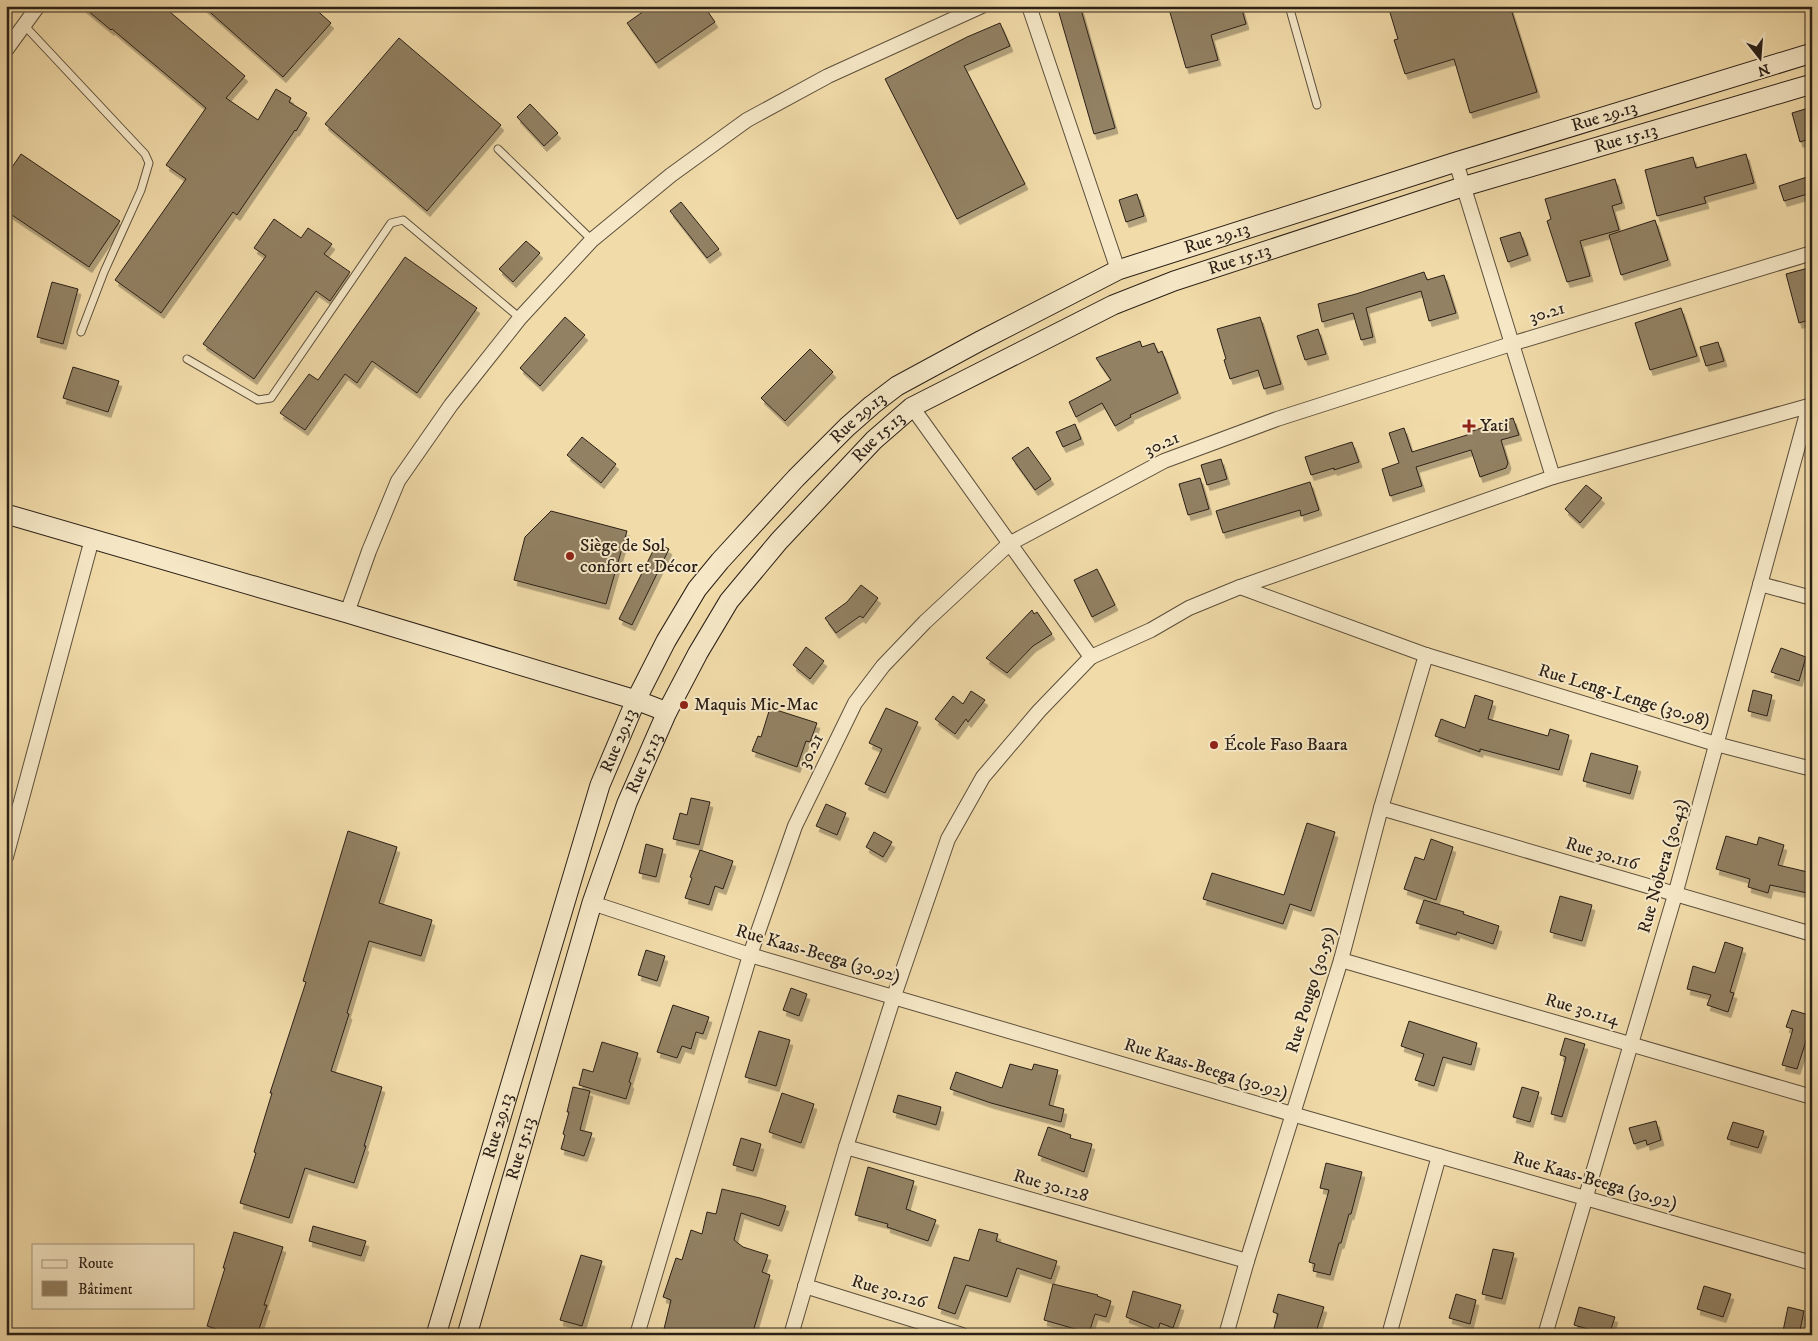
<svg xmlns="http://www.w3.org/2000/svg" width="1818" height="1341" font-family="'IM FELL DW Pica',serif">
<defs>
<filter id="shadow"><feDropShadow dx="3" dy="5.5" stdDeviation="0" flood-color="#0004"/></filter>
</defs>
<rect width="100%" height="100%" fill="#f1dba9"/>
<filter id="stains"><feTurbulence type="fractalNoise" baseFrequency=".004" numOctaves="4"/><feColorMatrix values="0 0 0 0 .2 0 0 0 0 .09 0 0 0 0 .02 0 0 0 .5 -.17"/></filter>
<radialGradient id="worn" r=".72"><stop offset=".6" stop-color="#630" stop-opacity="0"/><stop offset="1" stop-color="#630" stop-opacity=".3"/></radialGradient>
<!-- building -->
<g fill="#928163" stroke="#2b2017" filter="url(#shadow)">
<path d="M82,6H163L245,76L226,98L258,120L276,89L291,98L289,102L307,113L296,131L295,130L237,215L233,212L161,313L115,280L186,179L166,165L206,108L112,29L111,30Z"/>
<path d="M203,6H312L331,23L283,77Z"/>
<path d="M651,6H704L715,22L656,63L627,23Z"/>
<path d="M1057,6H1080L1115,128L1094,134Z"/>
<path d="M1178,6H1241L1246,24L1211,35L1218,60L1186,68L1169,9Z"/>
<path d="M1388,6H1510L1537,92L1470,113L1454,59L1405,74L1394,40L1398,39Z"/>
<path d="M1000,23L1010,46L964,66L1025,184L957,219L885,79L967,37Z"/>
<path d="M399,38L501,125L427,211L325,124Z"/>
<path d="M530,104L558,133L544,146L517,117Z"/>
<path d="M1812,107V138L1800,142L1792,113Z"/>
<path d="M21,154L120,221L89,267L6,211V176Z"/>
<path d="M1746,154L1754,183L1704,197L1706,203L1657,216L1645,170L1693,157L1696,168Z"/>
<path d="M1807,177L1811,193L1784,201L1779,186Z"/>
<path d="M1615,179L1622,203L1612,206L1619,230L1580,241L1590,276L1567,282L1547,221L1551,219L1545,199Z"/>
<path d="M1137,194L1144,216L1126,222L1119,200Z"/>
<path d="M681,202L719,249L707,258L670,211Z"/>
<path d="M274,219L301,238L308,228L332,244L324,254L350,272L330,301L316,291L254,379L203,344L266,256L254,248Z"/>
<path d="M1655,220L1668,260L1621,275L1609,235Z"/>
<path d="M1520,232L1528,255L1508,262L1500,238Z"/>
<path d="M526,241L540,253L513,282L499,269Z"/>
<path d="M405,257L477,308L417,393L372,361L357,383L345,374L305,430L280,413L309,374L318,380Z"/>
<path d="M1812,267V319L1799,323L1786,274Z"/>
<path d="M1424,272L1427,280L1444,275L1456,313L1429,321L1421,291L1366,308L1373,337L1361,340L1353,313L1322,322L1318,304L1356,294Z"/>
<path d="M52,282L78,289L63,344L37,337Z"/>
<path d="M1681,308L1697,356L1650,370L1635,323Z"/>
<path d="M565,317L585,335L540,386L520,368Z"/>
<path d="M1260,317L1281,384L1264,389L1258,370L1230,379L1224,360L1226,359L1217,329Z"/>
<path d="M1318,329L1326,354L1305,360L1297,336Z"/>
<path d="M1140,341L1142,347L1154,343L1158,353L1162,351L1178,393L1130,415L1131,417L1115,426L1102,403L1076,417L1069,402L1111,380L1096,358Z"/>
<path d="M1718,342L1724,361L1706,366L1700,347Z"/>
<path d="M810,349L833,372L785,421L761,398Z"/>
<path d="M73,367L119,381L108,412L63,398Z"/>
<path d="M1513,418L1519,435L1501,440L1508,463L1506,468L1480,477L1471,450L1416,467L1422,486L1390,496L1382,469L1399,463L1389,433L1404,428L1412,452L1467,435L1466,433Z"/>
<path d="M1075,424L1081,439L1063,447L1056,432Z"/>
<path d="M582,437L616,464L601,483L567,455Z"/>
<path d="M1352,442L1359,462L1334,470V468L1311,475L1305,457Z"/>
<path d="M1028,447L1051,479L1035,490L1012,458Z"/>
<path d="M1221,459L1227,479L1207,485L1201,465Z"/>
<path d="M1200,478L1209,509L1188,515L1179,484Z"/>
<path d="M1310,482L1319,510L1301,516L1300,510L1223,533L1216,511Z"/>
<path d="M1586,485L1602,498L1580,523L1565,509Z"/>
<path d="M551,511L627,531L606,604L514,580L525,537Z"/>
<path d="M657,543L669,549L632,625L619,619Z"/>
<path d="M1097,569L1115,605L1092,617L1074,580Z"/>
<path d="M861,585L878,598L863,618L860,616L836,633L825,618L847,602Z"/>
<path d="M1032,610L1034,614L1037,612L1052,634L1033,646L1007,673L986,658Z"/>
<path d="M806,647L824,661L810,679L793,665Z"/>
<path d="M1781,648L1806,657L1799,681L1771,672Z"/>
<path d="M1753,690L1772,695L1767,716L1748,711Z"/>
<path d="M971,691L985,700L968,722L966,719L955,734L935,719L953,696L963,704Z"/>
<path d="M1475,695L1493,701L1488,719L1548,736L1550,729L1569,735L1559,770L1480,749V752L1435,736L1441,719L1465,728Z"/>
<path d="M770,708L817,723L810,742L806,741L797,767L752,751L758,736L761,737Z"/>
<path d="M886,708L918,722L885,793L865,784L882,749L869,743Z"/>
<path d="M1591,753L1638,766L1630,794L1583,781Z"/>
<path d="M691,798L710,802L699,845L673,839L680,813L687,815Z"/>
<path d="M826,804L846,813L837,835L816,826Z"/>
<path d="M1307,823L1335,832L1311,911L1290,904L1283,924L1203,899L1212,873L1284,895Z"/>
<path d="M348,831L397,847L379,903L432,920L421,956L369,941L347,1013L349,1014L331,1071L382,1087L364,1146H366L354,1183L305,1168L289,1218L240,1203L256,1153L254,1152L272,1093H270L306,982L303,981Z"/>
<path d="M874,832L892,842L883,857L866,847Z"/>
<path d="M1726,836L1757,845L1759,837L1784,845L1778,865L1812,873V894L1770,885L1768,893L1748,887L1750,879L1716,869Z"/>
<path d="M1431,839L1453,847L1436,900L1404,889L1415,857L1424,860Z"/>
<path d="M646,844L663,849L656,877L639,873Z"/>
<path d="M700,850L733,861L723,889L715,886L709,905L685,898L692,878L690,877Z"/>
<path d="M1560,896L1592,905L1582,941L1550,932Z"/>
<path d="M1424,900L1464,912L1463,914L1499,926L1493,944L1457,932L1456,935L1416,923Z"/>
<path d="M1725,942L1743,948L1730,992L1734,993L1728,1012L1707,1005L1711,995L1687,989L1693,966L1715,973Z"/>
<path d="M646,950L665,956L657,981L638,975Z"/>
<path d="M791,988L807,994L799,1016L783,1010Z"/>
<path d="M673,1005L709,1017L703,1034L696,1032L691,1049L682,1046L677,1058L657,1052Z"/>
<path d="M1792,1010L1812,1016V1039L1807,1038L1797,1069L1782,1065L1793,1029L1786,1027Z"/>
<path d="M1409,1021L1477,1043L1471,1065L1443,1057L1434,1086L1415,1080L1424,1054L1401,1046Z"/>
<path d="M759,1031L790,1040L776,1086L745,1077Z"/>
<path d="M1565,1038L1585,1044L1562,1117L1551,1114L1566,1057L1560,1055Z"/>
<path d="M602,1042L638,1053L629,1082L631,1083L626,1099L579,1085L583,1069L593,1072Z"/>
<path d="M1010,1064L1032,1070L1034,1064L1058,1070L1049,1105L1064,1109L1061,1122L991,1103L950,1089L956,1072L1002,1088Z"/>
<path d="M573,1087L590,1091L580,1130L592,1133L584,1156L561,1149L565,1135L563,1134L569,1112H567Z"/>
<path d="M1522,1087L1539,1092L1530,1122L1513,1117Z"/>
<path d="M782,1093L814,1104L801,1143L769,1132Z"/>
<path d="M898,1095L941,1107L936,1125L893,1112Z"/>
<path d="M1656,1121L1661,1140L1647,1145L1646,1140L1634,1144L1629,1128Z"/>
<path d="M1733,1122L1764,1131L1758,1148L1727,1139Z"/>
<path d="M1048,1127L1071,1135L1070,1138L1092,1144L1084,1172L1038,1155Z"/>
<path d="M741,1138L761,1144L753,1171L733,1165Z"/>
<path d="M1326,1163L1362,1172L1351,1214H1349L1341,1243H1339L1330,1275L1313,1271L1315,1264L1309,1262L1329,1190L1320,1188Z"/>
<path d="M868,1167L914,1181L906,1209L936,1220L928,1241L887,1227L888,1224L855,1215Z"/>
<path d="M722,1189L760,1198L786,1206L779,1226L741,1213L734,1240L743,1247L768,1255L762,1272L770,1275L752,1335H687L664,1329L671,1300L663,1297L676,1258L682,1260L691,1230L702,1234L707,1212L716,1214Z"/>
<path d="M313,1226L366,1241L361,1256L309,1241Z"/>
<path d="M979,1229L998,1234L996,1241L1057,1261L1051,1279L1017,1268L1007,1297L966,1285L955,1314L938,1308L954,1257L969,1261Z"/>
<path d="M234,1232L283,1247L264,1305H267L257,1335H235L207,1326L225,1268H223Z"/>
<path d="M1493,1249L1514,1253L1502,1299L1482,1294Z"/>
<path d="M581,1255L602,1261L582,1326L560,1320Z"/>
<path d="M1053,1284L1098,1295L1097,1296L1111,1301L1106,1317L1095,1314L1089,1333L1044,1320Z"/>
<path d="M1704,1286L1731,1294L1723,1317L1697,1309Z"/>
<path d="M1133,1291L1181,1305L1173,1328L1160,1323L1158,1330L1126,1317Z"/>
<path d="M1278,1294L1324,1307L1315,1335H1272L1278,1314L1273,1312Z"/>
<path d="M1456,1294L1476,1300L1470,1324L1449,1318Z"/>
<path d="M1579,1307L1615,1317L1609,1335L1574,1325Z"/>
<path d="M1788,1307L1804,1311L1799,1335L1783,1331Z"/>
</g>
<g fill="none" stroke-linecap="round" stroke-linejoin="round">
<!-- service casing -->
<g stroke="#5c4f3c" stroke-width="9">
<g id="service">
<path d="M1289,6L1317,105"/>
<path d="M24,25L145,154L149,163L141,190L104,272L81,332"/>
<path d="M498,149L592,240"/>
<path d="M187,359L258,400L271,398L391,223L403,220L520,318"/>
</g>
</g>
<!-- minor casing -->
<g stroke="#5c4f3c" stroke-width="16">
<g id="minor">
<path d="M1029,6L1118,270"/>
<path d="M6,50L38,6"/>
<path d="M1456,162L1553,477"/>
<path d="M912,407L1091,657"/>
<path d="M1760,584L1812,598"/>
<path d="M1240,587L1426,655L1716,744L1812,769"/>
<path d="M347,613L369,551L398,481L451,405L520,318L592,240L671,175L747,120L828,76L982,6"/>
<path d="M1381,808L1812,934"/>
<path d="M6,857L92,539"/>
<path d="M592,903L750,955L1292,1114L1812,1263"/>
<path d="M1341,960L1812,1097"/>
<path d="M846,1147L1247,1261"/>
<path d="M805,1286L962,1335"/>
<path d="M637,1335L750,955L795,826L855,703L883,666L925,622L1009,544L1164,461L1277,419L1511,344L1812,253"/>
<path d="M791,1335L846,1147L894,996L948,839L983,777L1039,711L1091,657L1151,630L1189,608L1240,587L1553,477L1812,405"/>
<path d="M1226,1335L1247,1261L1341,960L1381,808L1426,655"/>
<path d="M1389,1335L1439,1156"/>
<path d="M1545,1335L1675,895L1809,406"/>
</g>
</g>
<!-- secondary casing -->
<g stroke="#2b2017" stroke-width="21">
<g id="secondary">
<path d="M6,514L347,613L636,700L667,712"/>
<path id="s1" d="M436,1335L600,785L636,700L666,641L697,589L720,561L796,478L847,427L872,405L897,386L980,341L1118,270L1456,162L1812,53"/>
<path id="s2" d="M467,1335L592,903L627,803L667,712L698,653L729,601L779,541L874,440L912,407L1113,305L1174,281L1462,187L1812,84"/>
</g>
</g>
<!-- service -->
<use href="#service" stroke="#f6e8c7" stroke-width="7"/>
<!-- minor -->
<use href="#minor" stroke="#f6e8c7" stroke-width="14"/>
<!-- secondary -->
<use href="#secondary" stroke="#f6e8c7" stroke-width="19"/>
</g>
<!-- markers -->
<g fill="#8f2418" stroke="#f6e8c7" stroke-width="2">
<path d="M1466.5 418.5h5v5h5v5h-5v5h-5v-5h-5v-5h5z"/>
<circle cx="570" cy="556" r="5"/>
<circle cx="684" cy="705" r="5"/>
<circle cx="1214" cy="745" r="5"/>
</g>
<g text-anchor="middle" dominant-baseline="central" stroke-width="4" stroke-linejoin="round" paint-order="stroke">
<!-- street labels -->
<g font-size="18" fill="#2b2017" stroke="#f6e8c7">
<text stroke="none"><textPath href="#s1" startOffset="1838">Rue 29.13</textPath></text>
<text stroke="none"><textPath href="#s2" startOffset="1814">Rue 15.13</textPath></text>
<text stroke="none"><textPath href="#s1" startOffset="1432">Rue 29.13</textPath></text>
<text stroke="none"><textPath href="#s2" startOffset="1409">Rue 15.13</textPath></text>
<text transform="translate(1547 313) rotate(-17)">30.21</text>
<text stroke="none"><textPath href="#s1" startOffset="1028">Rue 29.13</textPath></text>
<text stroke="none"><textPath href="#s2" startOffset="1004">Rue 15.13</textPath></text>
<text transform="translate(1162 444) rotate(-24)">30.21</text>
<text transform="translate(1624 696) rotate(17)">Rue Leng-Lenge (30.98)</text>
<text stroke="none"><textPath href="#s1" startOffset="622">Rue 29.13</textPath></text>
<text transform="translate(811 751) rotate(-64)">30.21</text>
<text stroke="none"><textPath href="#s2" startOffset="599">Rue 15.13</textPath></text>
<text transform="translate(1602 854) rotate(17)">Rue 30.116</text>
<text transform="translate(1663 866) rotate(-74)">Rue Nobera (30.43)</text>
<text transform="translate(818 954) rotate(16)">Rue Kaas-Beega (30.92)</text>
<text transform="translate(1311 990) rotate(-73)">Rue Pougo (30.59)</text>
<text transform="translate(1582 1010) rotate(16)">Rue 30.114</text>
<text transform="translate(1206 1069) rotate(17)">Rue Kaas-Beega (30.92)</text>
<text stroke="none"><textPath href="#s1" startOffset="218">Rue 29.13</textPath></text>
<text stroke="none"><textPath href="#s2" startOffset="194">Rue 15.13</textPath></text>
<text transform="translate(1595 1181) rotate(16)">Rue Kaas-Beega (30.92)</text>
<text transform="translate(1051 1186) rotate(16)">Rue 30.128</text>
<text transform="translate(889 1292) rotate(17)">Rue 30.126</text>
</g>
<!-- poi labels -->
<g font-size="18" fill="#2b2017" stroke="#f6e8c7" text-anchor="start">
<text x="1480" y="426">Yati</text>
<text x="580" y="546">Siège de Sol<tspan x="580" dy="21">confort et Décor</tspan></text>
<text x="694" y="705">Maquis Mic-Mac</text>
<text x="1224" y="745">École Faso Baara</text>
</g>
</g>
<!-- margin -->
<rect width="1818" height="1341" fill="none" stroke="#f1dba9" stroke-width="25"/>
<rect x="8" y="8" width="1803" height="1326" fill="none" stroke="#2b2017" stroke-width="2.5"/>
<rect x="12" y="12" width="1793" height="1316" fill="none" stroke="#2b2017"/>
<!-- legend -->
<rect x="32" y="1244" width="162" height="65" fill="#f6e8c7" stroke="#a59881"/>
<rect x="42" y="1260" width="25" height="8" fill="#f6e8c7" stroke="#a59881"/>
<text x="78" y="1268" font-size="15" fill="#2b2017">Route</text>
<rect x="42" y="1281" width="25" height="15" fill="#928163" stroke="#a59881"/>
<text x="78" y="1294" font-size="15" fill="#2b2017">Bâtiment</text>
<!-- north arrow -->
<g transform="translate(1760 58) rotate(163)" stroke="#f6e8c7" stroke-width="4" paint-order="stroke">
<path d="M0-4L9 19L0 12L-9 19Z" fill="#2b2017"/>
<text y="-8" font-size="14" font-weight="bold" text-anchor="middle" fill="#2b2017">N</text>
</g>
<rect width="100%" height="100%" filter="url(#stains)"/>
<rect width="100%" height="100%" fill="url(#worn)"/>
</svg>
